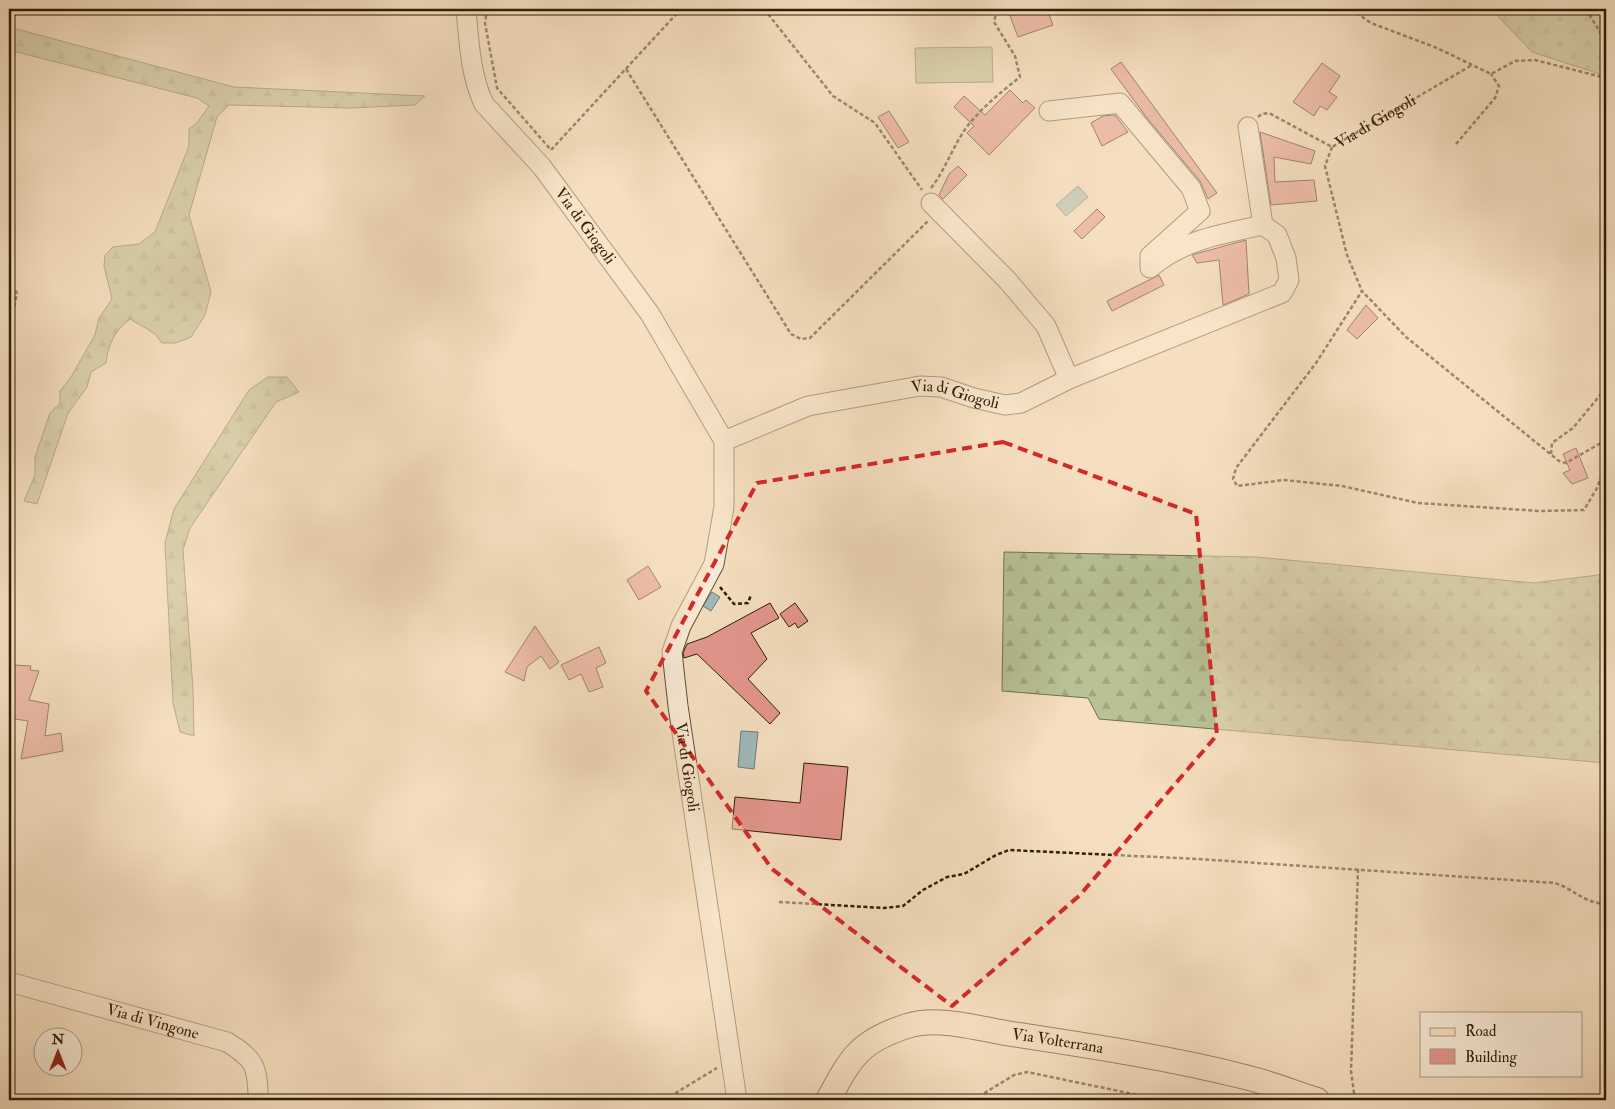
<svg xmlns="http://www.w3.org/2000/svg" width="1615" height="1109" font-family="'IM FELL Double Pica',serif">
<defs>
<pattern id="forest-firs" width="22" height="20" patternUnits="userSpaceOnUse" patternTransform="scale(1.25)"><rect width="22" height="20" fill="#b8c295"/><path d="M5 1l3.5 6h-7zM16 11l3.5 6h-7z" fill="#9fa67f"/></pattern>
</defs>
<rect width="100%" height="100%" fill="#f5dfc0"/>
<filter id="stains"><feTurbulence type="fractalNoise" baseFrequency=".004" numOctaves="4"/><feColorMatrix values="0 0 0 0 .2 0 0 0 0 .09 0 0 0 0 .02 0 0 0 .5 -.17"/></filter>
<radialGradient id="worn" r=".72"><stop offset=".6" stop-color="#630" stop-opacity="0"/><stop offset="1" stop-color="#630" stop-opacity=".3"/></radialGradient>
<!-- forest -->
<g fill="url(#forest-firs)" stroke="#74704e">
<path d="M1491,9H1606V76L1532,52Z"/>
<path d="M9,27L234,87L425,96L415,105L351,108L229,105L217,117L189,215L211,292L205,315L191,337L176,343H162L154,333L130,319C115,330 108,344 106,363L91,372L87,387L68,413L37,504L24,501L35,475V457L50,413L60,403V391L71,377L95,335L99,318L112,299L104,266L105,255L113,247L139,244L155,232L189,146V129L197,123L209,106L197,98L9,50Z"/>
<path d="M268,377H287L299,392L276,402L190,528L183,550L193,689L194,736L180,732L173,703L165,543L174,509L249,390Z"/>
<path d="M1004,552L1256,557L1534,583L1606,574V763L1099,719L1088,698L1002,691Z"/>
</g>
<!-- pitch -->
<path fill="#b8c295" stroke="#74704e" d="M992,47L993,82L916,83L915,48Z"/>
<!-- water -->
<g fill="#9fbabb" stroke="#737b73">
<path d="M1078,186L1088,197L1066,216L1056,205Z"/>
<path d="M712,592L720,597L711,611L703,606Z"/>
<path d="M741,731L758,732L754,769L738,767Z"/>
</g>
<g fill="none" stroke-linecap="round" stroke-linejoin="round">
<!-- stream -->
<path stroke="#737b73" stroke-width="4" d="M1600,581H1606"/>
</g>
<!-- building -->
<g fill="#e4968e" stroke="#311d07">
<path d="M1021,9H1047L1053,25L1018,37L1009,13Z"/>
<path d="M1121,62L1217,193L1208,199L1200,181L1147,118L1111,69Z"/>
<path d="M1322,63L1340,76L1329,92L1337,97L1327,110L1320,106L1314,116L1293,102Z"/>
<path d="M1010,90L1023,103L1026,100L1035,108L989,155L967,133L974,126L954,107L964,96L985,115Z"/>
<path d="M889,111L909,142L898,148L878,117Z"/>
<path d="M1115,115L1128,132L1102,146L1091,123L1103,116Z"/>
<path d="M1260,132L1315,151L1311,164L1274,157L1275,182L1314,180L1317,201L1271,205Z"/>
<path d="M958,166L967,175L943,199L939,195L949,174Z"/>
<path d="M1097,209L1105,217L1082,239L1074,231Z"/>
<path d="M1246,240L1249,294L1223,305L1219,260L1197,263L1192,255Z"/>
<path d="M1159,275L1164,285L1112,311L1107,301Z"/>
<path d="M1366,305L1378,318L1357,339L1347,330Z"/>
<path d="M1576,448L1588,478L1572,484L1563,473L1570,470L1563,454Z"/>
<path d="M648,566L661,587L639,600L627,580Z"/>
<path d="M770,603L779,618L751,633L767,659L748,679L780,713L770,724L697,654L684,658L683,653L687,644L707,637Z"/>
<path d="M795,603L808,621L798,628L795,623L789,627L780,614Z"/>
<path d="M535,626L559,662L550,669L541,656L527,667L524,681L505,672Z"/>
<path d="M599,647L606,663L596,668L603,687L589,692L581,674L569,680L561,665Z"/>
<path d="M15,665L31,666L30,670L39,671L29,700L49,704L45,736L61,733L63,751L21,759L28,721L9,718V671L13,672Z"/>
<path d="M804,763L848,767L841,840L732,829L735,797L800,803Z"/>
</g>
<g fill="none" stroke-linecap="round" stroke-linejoin="round">
<!-- minor casing -->
<g stroke="#624e35" stroke-width="21">
<g id="minor">
<path id="s2" d="M466,9C469,40 470,75 484,104L542,167L650,314L724,441V507L714,564L681,626L672,652L678,706L737,1100"/>
<path d="M1049,111L1120,103L1191,188L1200,211L1150,256V268C1183,240 1221,234 1263,225"/>
<path d="M931,203L1008,281L1046,326L1069,379"/>
<path id="s3" d="M724,441L808,406L920,386L941,387L974,398L1005,405L1021,403L1069,379L1282,293L1289,280L1286,258L1277,235L1263,225L1248,127"/>
<path id="s4" d="M9,982L227,1042C255,1059 258,1067 258,1100"/>
</g>
</g>
<!-- major casing -->
<g stroke="#311d07" stroke-width="26">
<g id="major">
<path id="s5" d="M828,1100C851,1058 858,1042 907,1026C939,1016 980,1029 1012,1034C1091,1046 1171,1058 1249,1078C1272,1084 1295,1093 1317,1100"/>
</g>
</g>
<!-- path -->
<g stroke="#311d07" stroke-width="2.5" stroke-dasharray="4 2.5" stroke-linecap="butt">
<path d="M487,9L485,23L497,88L551,150L681,9"/>
<path d="M764,9L833,96L875,123L922,190"/>
<path d="M1351,9L1371,23L1437,48L1491,74L1515,61L1535,60L1606,78"/>
<path d="M1586,9L1606,42"/>
<path d="M626,69L791,334L801,339L810,338L928,221"/>
<path id="s1" d="M1258,117L1262,114L1269,113L1332,147L1472,65"/>
<path d="M1456,144L1495,98L1499,86L1491,74"/>
<path d="M1332,147L1325,166L1347,255L1362,291"/>
<path d="M931,188C944,171 951,152 962,134C975,113 1001,92 1020,77L1015,56L994,22L997,9"/>
<path d="M9,279L17,293L9,333"/>
<path d="M1606,440L1566,463L1559,461L1406,337L1362,291L1316,363L1236,468L1233,479L1237,486L1284,480L1342,486L1418,503L1540,511L1584,510L1597,488L1606,463"/>
<path d="M1551,454L1552,443L1573,428L1601,394H1606"/>
<path d="M720,587L734,604L748,603L751,595"/>
<path d="M779,902L884,908L903,906L923,890L947,877L964,874L996,855L1009,850L1198,859L1555,883C1576,890 1581,902 1606,904"/>
<path d="M664,1100L717,1068"/>
<path d="M973,1100L1014,1075L1027,1072L1162,1100"/>
<path d="M1355,1100L1351,1071L1358,869"/>
</g>
<!-- minor -->
<use href="#minor" stroke="#f8ead6" stroke-width="19"/>
<!-- major -->
<use href="#major" stroke="#f5dfc0" stroke-width="24"/>
</g>
<!-- marked area -->
<path d="M0 0H1615V1109H0ZM1003,442L1196,514L1217,735L1080,895L952,1006L772,869L646,691L757,483Z" fill="#f5dfc0" fill-opacity=".55" fill-rule="evenodd"/>
<path fill="none" stroke="#d62828" stroke-width="4" stroke-dasharray="10 6" stroke-linejoin="round" d="M1003,442L1196,514L1217,735L1080,895L952,1006L772,869L646,691L757,483Z"/>
<g text-anchor="middle" dominant-baseline="central" stroke-width="4" stroke-linejoin="round" paint-order="stroke">
<!-- street labels -->
<g font-size="16" fill="#311d07" stroke="#f8ead6">
<text stroke="none"><textPath href="#s1" startOffset="134">Via di Giogoli</textPath></text>
<text stroke="none"><textPath href="#s2" startOffset="256">Via di Giogoli</textPath></text>
<text stroke="none"><textPath href="#s3" startOffset="241">Via di Giogoli</textPath></text>
<text stroke="none"><textPath href="#s2" startOffset="850">Via di Giogoli</textPath></text>
<text stroke="none"><textPath href="#s4" startOffset="149">Via di Vingone</textPath></text>
<text stroke="none"><textPath href="#s5" startOffset="265">Via Volterrana</textPath></text>
</g>
</g>
<!-- margin -->
<rect width="1615" height="1109" fill="none" stroke="#f5dfc0" stroke-width="30"/>
<rect x="10" y="10" width="1595" height="1089" fill="none" stroke="#311d07" stroke-width="2.5"/>
<rect x="15" y="15" width="1585" height="1079" fill="none" stroke="#311d07"/>
<!-- legend -->
<rect x="1420" y="1012" width="162" height="65" fill="#f8ead6" stroke="#a89883"/>
<rect x="1430" y="1028" width="25" height="8" fill="#f5dfc0" stroke="#a89883"/>
<text x="1465" y="1036" font-size="15" fill="#311d07">Road</text>
<rect x="1430" y="1049" width="25" height="15" fill="#e4968e" stroke="#a89883"/>
<text x="1465" y="1062" font-size="15" fill="#311d07">Building</text>
<!-- north arrow -->
<g transform="translate(58 1052)"><circle r="24" fill="#f8ead6" stroke="#a89883"/>
<path d="M0-4L9 19L0 12L-9 19Z" fill="#8f2418"/>
<text y="-8" font-size="14" font-weight="bold" text-anchor="middle" fill="#311d07">N</text>
</g>
<rect width="100%" height="100%" filter="url(#stains)"/>
<rect width="100%" height="100%" fill="url(#worn)"/>
</svg>
